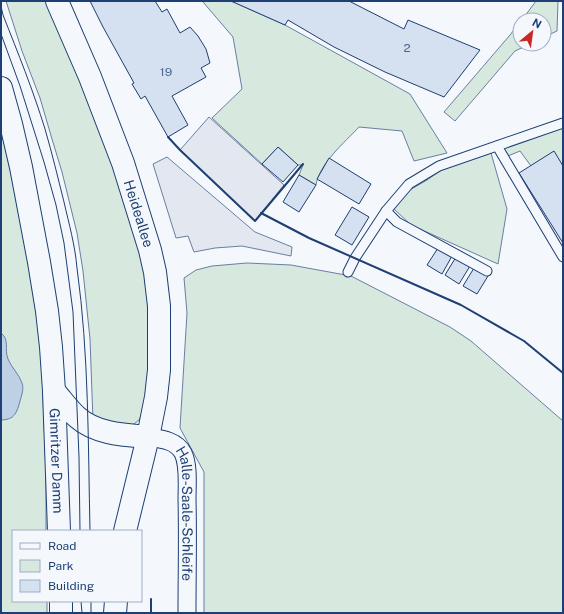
<svg xmlns="http://www.w3.org/2000/svg" width="564" height="614" font-family="'Public Sans',sans-serif">
<rect width="100%" height="100%" fill="#f4f7fb"/>
<!-- green -->
<g fill="#d7e8df" stroke="#687fa3">
<path d="M6,1H46L85,82L143,241L154,348L144,410L139,420L130,427L93,421L90,339L83,271L77,233L62,172L52,139L40,98L22,51Z"/>
<path d="M204,1H231L285,25L410,94L447,153L414,161L402,131L359,127C345,142 319,164 316,185L299,175L303,165H298L278,147L262,164L212,118L242,89L233,37L203,2Z"/>
<path d="M536,1H558L557,31L544,37V20H522Z"/>
<path d="M520,22V44H530L515,51L455,121L444,112L510,35Z"/>
<path d="M563,127V166H531L520,151L508,156L503,148Z"/>
<path d="M1,130L10,169L28,261L43,357V398L46,471V531H13V601H47V613H1Z"/>
<path d="M491,153L507,209L498,264L411,225L393,208L408,191L427,180L441,170Z"/>
<path d="M247,263L291,265L351,276L450,327L471,341L563,421V613H204V472L180,428L187,313L184,278L196,270L212,266Z"/>
</g>
<!-- parking -->
<g fill="#e3e8f0" stroke="#687fa3">
<path d="M209,117L284,185L255,221L180,150Z"/>
<path d="M167,157L255,232L292,247L291,256L242,246L215,248L194,252L188,236L176,238L153,164Z"/>
</g>
<!-- water -->
<path fill="#bed0e5" stroke="#687fa3" d="M1,333C10,340 4,349 8,359C11,367 19,374 22,383C24,389 22,394 20,401C17,412 15,420 1,420Z"/>
<!-- building -->
<g fill="#d5e0f0" stroke="#1d3f73">
<path d="M90,1H155L162,12L167,9L180,33L190,27L198,36L206,49L210,63L201,68L206,77L172,96L188,125L168,137L145,96L141,99L132,84L134,83L103,27Z"/>
<path d="M231,1H349L404,29L408,20L480,50L444,97L385,72L334,47L288,20L285,25Z"/>
<path d="M278,147L298,165L283,182L262,164Z"/>
<path d="M554,151L563,166V243L519,173Z"/>
<path d="M329,158L371,184L359,204L317,179Z"/>
<path d="M299,175L316,185L299,212L283,202Z"/>
<path d="M352,207L369,217L352,245L335,235Z"/>
<path d="M438,248L452,256L442,274L427,265Z"/>
<path d="M456,257L470,266L459,284L445,275Z"/>
<path d="M474,268L488,276L477,294L463,286Z"/>
</g>
<g fill="none" stroke-linecap="round" stroke-linejoin="round">
<!-- service casing -->
<g stroke="#1d3f73" stroke-width="11">
<g id="service">
<path d="M497,146L563,257"/>
<path d="M386,211L397,222L487,271"/>
<path d="M348,272L355,258L386,211L409,184L439,166L563,123"/>
</g>
</g>
<!-- minor casing -->
<g stroke="#1d3f73" stroke-width="19">
<g id="minor">
<path id="s1" d="M148,437C161,439 176,440 183,453C189,465 187,486 187,499C188,537 187,575 187,613"/>
</g>
</g>
<!-- secondary casing -->
<g stroke="#1d3f73" stroke-width="24">
<g id="secondary">
<path id="s2" d="M57,1L90,77L123,163L150,250L155,272L159,306V370L156,397L148,437L125,531"/>
<path id="s3" d="M1,88L11,124L21,167L39,262L47,311L51,347L54,391L59,531"/>
<path d="M54,391C62,400 69,410 77,417C96,434 124,435 148,437"/>
<path d="M61,601V613"/>
<path d="M115,613L116,601"/>
</g>
</g>
<!-- service -->
<use href="#service" stroke="#f4f7fb" stroke-width="9"/>
<!-- minor -->
<use href="#minor" stroke="#f4f7fb" stroke-width="17"/>
<!-- secondary -->
<use href="#secondary" stroke="#f4f7fb" stroke-width="22"/>
<!-- tram -->
<g stroke="#1d3f73" stroke-width="1">
<path d="M1,6L3,15C18,53 33,90 45,129C52,153 58,178 64,202C69,224 75,245 77,268C89,355 88,443 90,531"/>
<path d="M1,34L20,86L44,162L56,205L64,243L73,312L79,457L80,531"/>
<path d="M81,601L82,613"/>
<path d="M91,601V613"/>
</g>
<!-- wall -->
<g stroke="#1d3f73" stroke-width="2">
<path d="M168,137L180,150L255,221L303,164"/>
<path d="M261,213L309,238L461,305L524,341L563,373"/>
<path d="M151,599V613"/>
</g>
</g>
<g text-anchor="middle" dominant-baseline="central" stroke-width="3" stroke-linejoin="round" paint-order="stroke">
<!-- number labels -->
<g font-size="12" fill="#4b6792">
<text x="407" y="48">2</text>
<text x="166" y="72">19</text>
</g>
<!-- street labels -->
<g font-size="14" fill="#1d3f73" stroke="#f4f7fb">
<text stroke="none"><textPath href="#s2" startOffset="228">Heideallee</textPath></text>
<text stroke="none"><textPath href="#s3" startOffset="378">Gimritzer Damm</textPath></text>
<text stroke="none"><textPath href="#s1" startOffset="101">Halle-Saale-Schleife</textPath></text>
</g>
</g>
<!-- border -->
<rect width="564" height="614" fill="none" stroke="#1d3f73" stroke-width="4"/>
<!-- legend -->
<rect x="12" y="530" width="130" height="72" fill="#f4f7fb" stroke="#9eadc5"/>
<rect x="20" y="543" width="20" height="6" fill="#f4f7fb" stroke="#9eadc5"/>
<text x="48" y="550" font-size="12" fill="#1d3f73">Road</text>
<rect x="20" y="560" width="20" height="12" fill="#d7e8df" stroke="#9eadc5"/>
<text x="48" y="570" font-size="12" fill="#1d3f73">Park</text>
<rect x="20" y="580" width="20" height="12" fill="#d5e0f0" stroke="#9eadc5"/>
<text x="48" y="590" font-size="12" fill="#1d3f73">Building</text>
<!-- north arrow -->
<g transform="translate(532 32) rotate(29)"><circle r="19" fill="#f4f7fb" stroke="#9eadc5"/>
<path d="M0-3L7 15L0 10L-7 15Z" fill="#c62828"/>
<text y="-6" font-size="11" font-weight="bold" text-anchor="middle" fill="#1d3f73">N</text>
</g>
</svg>
